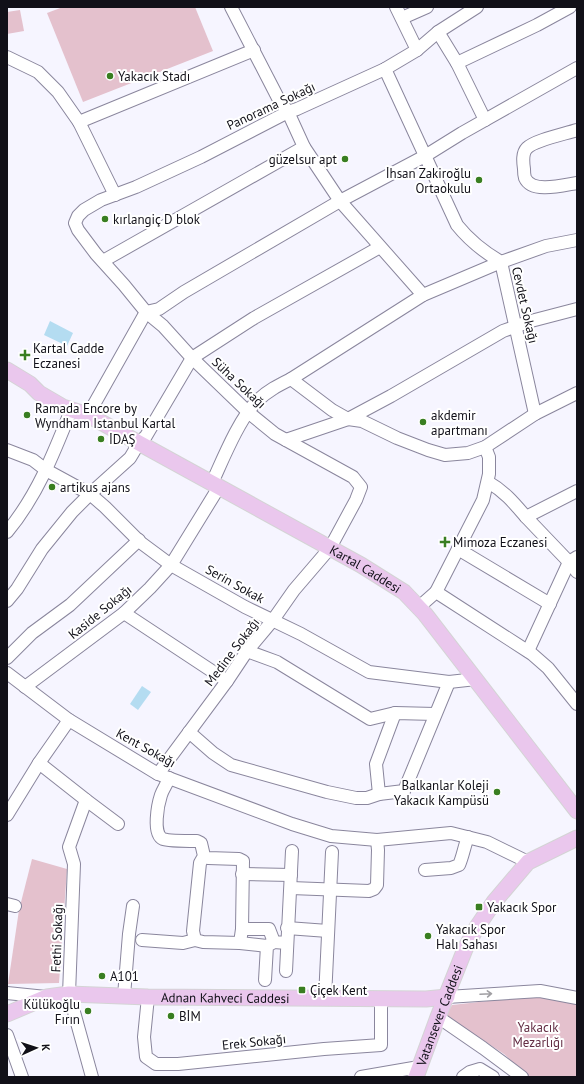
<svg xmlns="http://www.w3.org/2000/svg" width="584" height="1084" font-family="'PT Sans',sans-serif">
<rect width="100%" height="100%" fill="#f6f5ff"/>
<!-- green -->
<g fill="#e4c1cd">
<path d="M63,7H195L213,51L83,102L47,13Z"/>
<path d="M20,10L24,31L7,34V12Z"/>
<path d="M32,859L67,869L59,983L8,984L19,910Z"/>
<path d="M531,996L542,997L577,1004V1077H529L504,1054L446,1016L452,1005Z"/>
</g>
<!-- water -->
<g fill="#b4dcf1">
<path d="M50,321L73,333L67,346L44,335Z"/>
<path d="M142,686L151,692L138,710L130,704Z"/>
</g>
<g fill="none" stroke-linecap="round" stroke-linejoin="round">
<!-- minor casing -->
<g stroke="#8a869d" stroke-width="14">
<g id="minor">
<path d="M231,7L278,98L288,112L304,147L340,201L423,295"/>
<path d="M396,7L417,50"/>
<path d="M402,18L427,7"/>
<path d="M438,32L457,63L485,120"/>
<path d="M7,57L38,72L58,92L79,122L115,195"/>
<path d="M457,63L537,25L570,7"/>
<path d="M385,69L457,225C469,240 484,252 501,262L535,414"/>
<path d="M79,122L254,50"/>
<path d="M577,130C565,134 535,140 527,148C522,153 523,162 524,169C524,171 524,175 525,178C532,194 564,185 577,183"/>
<path d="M577,240L546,246L501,262L423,295L291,379L332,410L348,419L362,421L397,438L428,450L445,455L468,453L485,447L535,414L577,393"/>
<path d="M103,261L304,147"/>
<path d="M88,415L146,312L159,309L184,292L340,201L425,156L462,133L577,68"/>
<path d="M286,440L348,419L391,396L503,331L531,321L577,309"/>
<path d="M7,450L33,460L46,470L90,494L105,507L140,542L171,565L245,607L301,634L369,672L449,682L476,679"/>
<path d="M488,482C504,491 514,503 526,517"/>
<path d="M212,483C223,459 239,419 257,401C267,391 279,385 291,379"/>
<path d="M577,491L526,517L569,562L577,572"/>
<path d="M7,532C37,496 54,453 71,410"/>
<path d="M458,549L550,604"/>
<path d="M436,592L483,500L489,474V457L485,447"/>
<path d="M7,601L17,589L42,549L72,512L90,494L130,458L139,443L146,436L192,358L254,318L380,247"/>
<path d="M419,607L436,592L532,654L548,668L577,704"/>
<path d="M124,613L227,681"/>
<path d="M247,651L277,662L370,719L395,713L435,714"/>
<path d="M528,651L569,562L577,557"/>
<path d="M7,658L32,633L70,605L139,540"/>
<path d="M7,673L69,720L158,774L292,824L331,836L377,840L451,833L487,842L528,862"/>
<path d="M25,687L124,613L150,588L171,565L219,487"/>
<path d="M189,732L213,753L231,765L327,792L356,798H367L379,794L404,791L449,682"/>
<path d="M39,763L86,800L118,824"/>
<path d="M158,774L227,681L247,651L273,620L294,590L330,548L356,500L361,487L353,477L275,434L248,412L192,358L163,326L146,312L124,285L96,254L78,230L75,223L78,216L84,210L101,200L136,187L201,157L288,112L297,109L385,69L417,50L438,32L477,7"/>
<path d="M169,778C167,784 163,789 161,795C158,804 152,834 163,839C168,841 191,841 197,841L201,843L204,856L208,858L239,859L243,861L242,929L240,943L203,942L195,940L193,931L200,863L204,856"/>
<path d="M379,794L376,764L395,713"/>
<path d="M86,800L69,847L74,864L69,994L92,1077"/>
<path d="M7,815L39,763L69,720"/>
<path d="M425,870L451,868L459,865C463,856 464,847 468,837"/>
<path d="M242,874L291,875"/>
<path d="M291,888L369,891L374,889L377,885L378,850L377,840"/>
<path d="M7,904L15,906"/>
<path d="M287,928L328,931"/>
<path d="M242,929H269L274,942L287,943"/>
<path d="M142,940L183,943L195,940"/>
<path d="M240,943L267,946"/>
<path d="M286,971L292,851"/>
<path d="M265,980L267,946L274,942"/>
<path d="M7,993L46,997"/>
<path d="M124,996L129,934L133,906"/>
<path d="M148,997L144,1037L146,1057L156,1064H178L324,1049L381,1045V999"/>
<path d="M447,997L540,991L577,998"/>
<path d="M325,998L332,852"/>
<path d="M438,1017L483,1048L522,1077"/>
<path d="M7,1035L22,1077"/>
<path d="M361,1077L419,1067"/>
<path d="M463,1077L470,1072L480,1069L493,1077"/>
</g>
</g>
<!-- major casing -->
<g stroke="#d4d4d5" stroke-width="17">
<g id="major">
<path id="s1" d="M7,370L30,384L39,393L63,407L88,415L361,565L404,592L425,614L577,811"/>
<path id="s2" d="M7,1014L47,997L69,994L148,997L426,999L447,997"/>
<path id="s3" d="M416,1077L438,1017L465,949L477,927L494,902L528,862L577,838"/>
</g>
</g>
<!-- minor -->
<use href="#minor" stroke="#fff" stroke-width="12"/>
<!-- major -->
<use href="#major" stroke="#eac7ed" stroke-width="15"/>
</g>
<!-- one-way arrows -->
<defs><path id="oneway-shaft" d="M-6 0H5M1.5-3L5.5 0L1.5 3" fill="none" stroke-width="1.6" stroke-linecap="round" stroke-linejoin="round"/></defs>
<use stroke="#a09fa3" href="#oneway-shaft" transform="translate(486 994) rotate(-3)"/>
<!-- markers -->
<g fill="#397e21" stroke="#fff" stroke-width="1.5">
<circle cx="110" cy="76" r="4"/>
<circle cx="345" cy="159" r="4"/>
<circle cx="479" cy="180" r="4"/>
<circle cx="105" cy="219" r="4"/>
<path d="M23 349h4v4h4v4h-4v4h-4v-4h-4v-4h4z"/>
<circle cx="27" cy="415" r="4"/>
<circle cx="423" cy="422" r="4"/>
<circle cx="101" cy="439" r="4"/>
<circle cx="52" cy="487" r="4"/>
<path d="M443 536h4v4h4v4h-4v4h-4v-4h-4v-4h4z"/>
<circle cx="497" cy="792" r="4"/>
<rect x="475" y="903" width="8" height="8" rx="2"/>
<circle cx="428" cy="936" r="4"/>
<circle cx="102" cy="976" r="4"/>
<rect x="298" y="986" width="8" height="8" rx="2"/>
<circle cx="88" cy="1011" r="4"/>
<circle cx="171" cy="1016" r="4"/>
</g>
<g text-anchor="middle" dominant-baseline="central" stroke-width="4" stroke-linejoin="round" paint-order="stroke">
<!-- poi labels -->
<g font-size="13" fill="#111018" stroke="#fff" text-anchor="start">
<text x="118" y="76">Yakacık Stadı</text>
<text x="337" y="159" text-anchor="end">güzelsur apt</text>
<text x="471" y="173" text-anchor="end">İhsan Zakiroğlu<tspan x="471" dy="15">Ortaokulu</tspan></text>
<text x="113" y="219">kırlangiç D blok</text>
<text x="33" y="348">Kartal Cadde<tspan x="33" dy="15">Eczanesi</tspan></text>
<text x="35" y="408">Ramada Encore by<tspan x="35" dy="15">Wyndham Istanbul Kartal</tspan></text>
<text x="431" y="415">akdemir<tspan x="431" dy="15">apartmanı</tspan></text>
<text x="109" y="439">İDAŞ</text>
<text x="60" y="487">artikus ajans</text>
<text x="453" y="542">Mimoza Eczanesi</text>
<text x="489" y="785" text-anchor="end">Balkanlar Koleji<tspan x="489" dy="15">Yakacık Kampüsü</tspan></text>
<text x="487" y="907">Yakacık Spor</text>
<text x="436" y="929">Yakacık Spor<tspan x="436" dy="15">Halı Sahası</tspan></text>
<text x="110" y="976">A101</text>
<text x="310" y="990">Çi̇çek Kent</text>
<text x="80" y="1004" text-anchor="end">Külükoğlu<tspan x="80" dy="15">Fırın</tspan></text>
<text x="179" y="1016">BİM</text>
</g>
<!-- street labels -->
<g font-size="13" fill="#111018" stroke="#fff">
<text transform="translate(271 106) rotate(-25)">Panorama Sokağı</text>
<text transform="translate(525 305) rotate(77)">Cevdet Sokağı</text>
<text transform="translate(239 383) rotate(43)">Süha Sokağı</text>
<text stroke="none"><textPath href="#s1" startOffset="411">Kartal Caddesi</textPath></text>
<text transform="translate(235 584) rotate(29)">Serin Sokak</text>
<text transform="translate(100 612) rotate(-39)">Kaside Sokağı</text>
<text transform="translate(232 652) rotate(-53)">Medine Sokağı</text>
<text transform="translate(146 748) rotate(29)">Kent Sokağı</text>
<text transform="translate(57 938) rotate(-88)">Fethi Sokağı</text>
<text stroke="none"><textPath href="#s2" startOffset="222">Adnan Kahveci Caddesi</textPath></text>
<text stroke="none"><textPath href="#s3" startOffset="66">Vatansever Caddesi</textPath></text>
<text transform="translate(254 1042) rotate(-6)">Erek Sokağı</text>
</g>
<!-- park labels -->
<g font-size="13" fill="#632e44" stroke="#fff">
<text x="538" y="1027">Yakacık<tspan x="538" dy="15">Mezarlığı</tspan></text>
</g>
</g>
<!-- border -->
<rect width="584" height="1084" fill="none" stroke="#111018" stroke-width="16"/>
<!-- north arrow -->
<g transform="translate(36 1048) rotate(87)" stroke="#ffffff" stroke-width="3" paint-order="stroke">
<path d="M0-3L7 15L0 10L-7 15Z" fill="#111018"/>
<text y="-6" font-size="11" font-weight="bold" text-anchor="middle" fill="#111018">K</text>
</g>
</svg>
